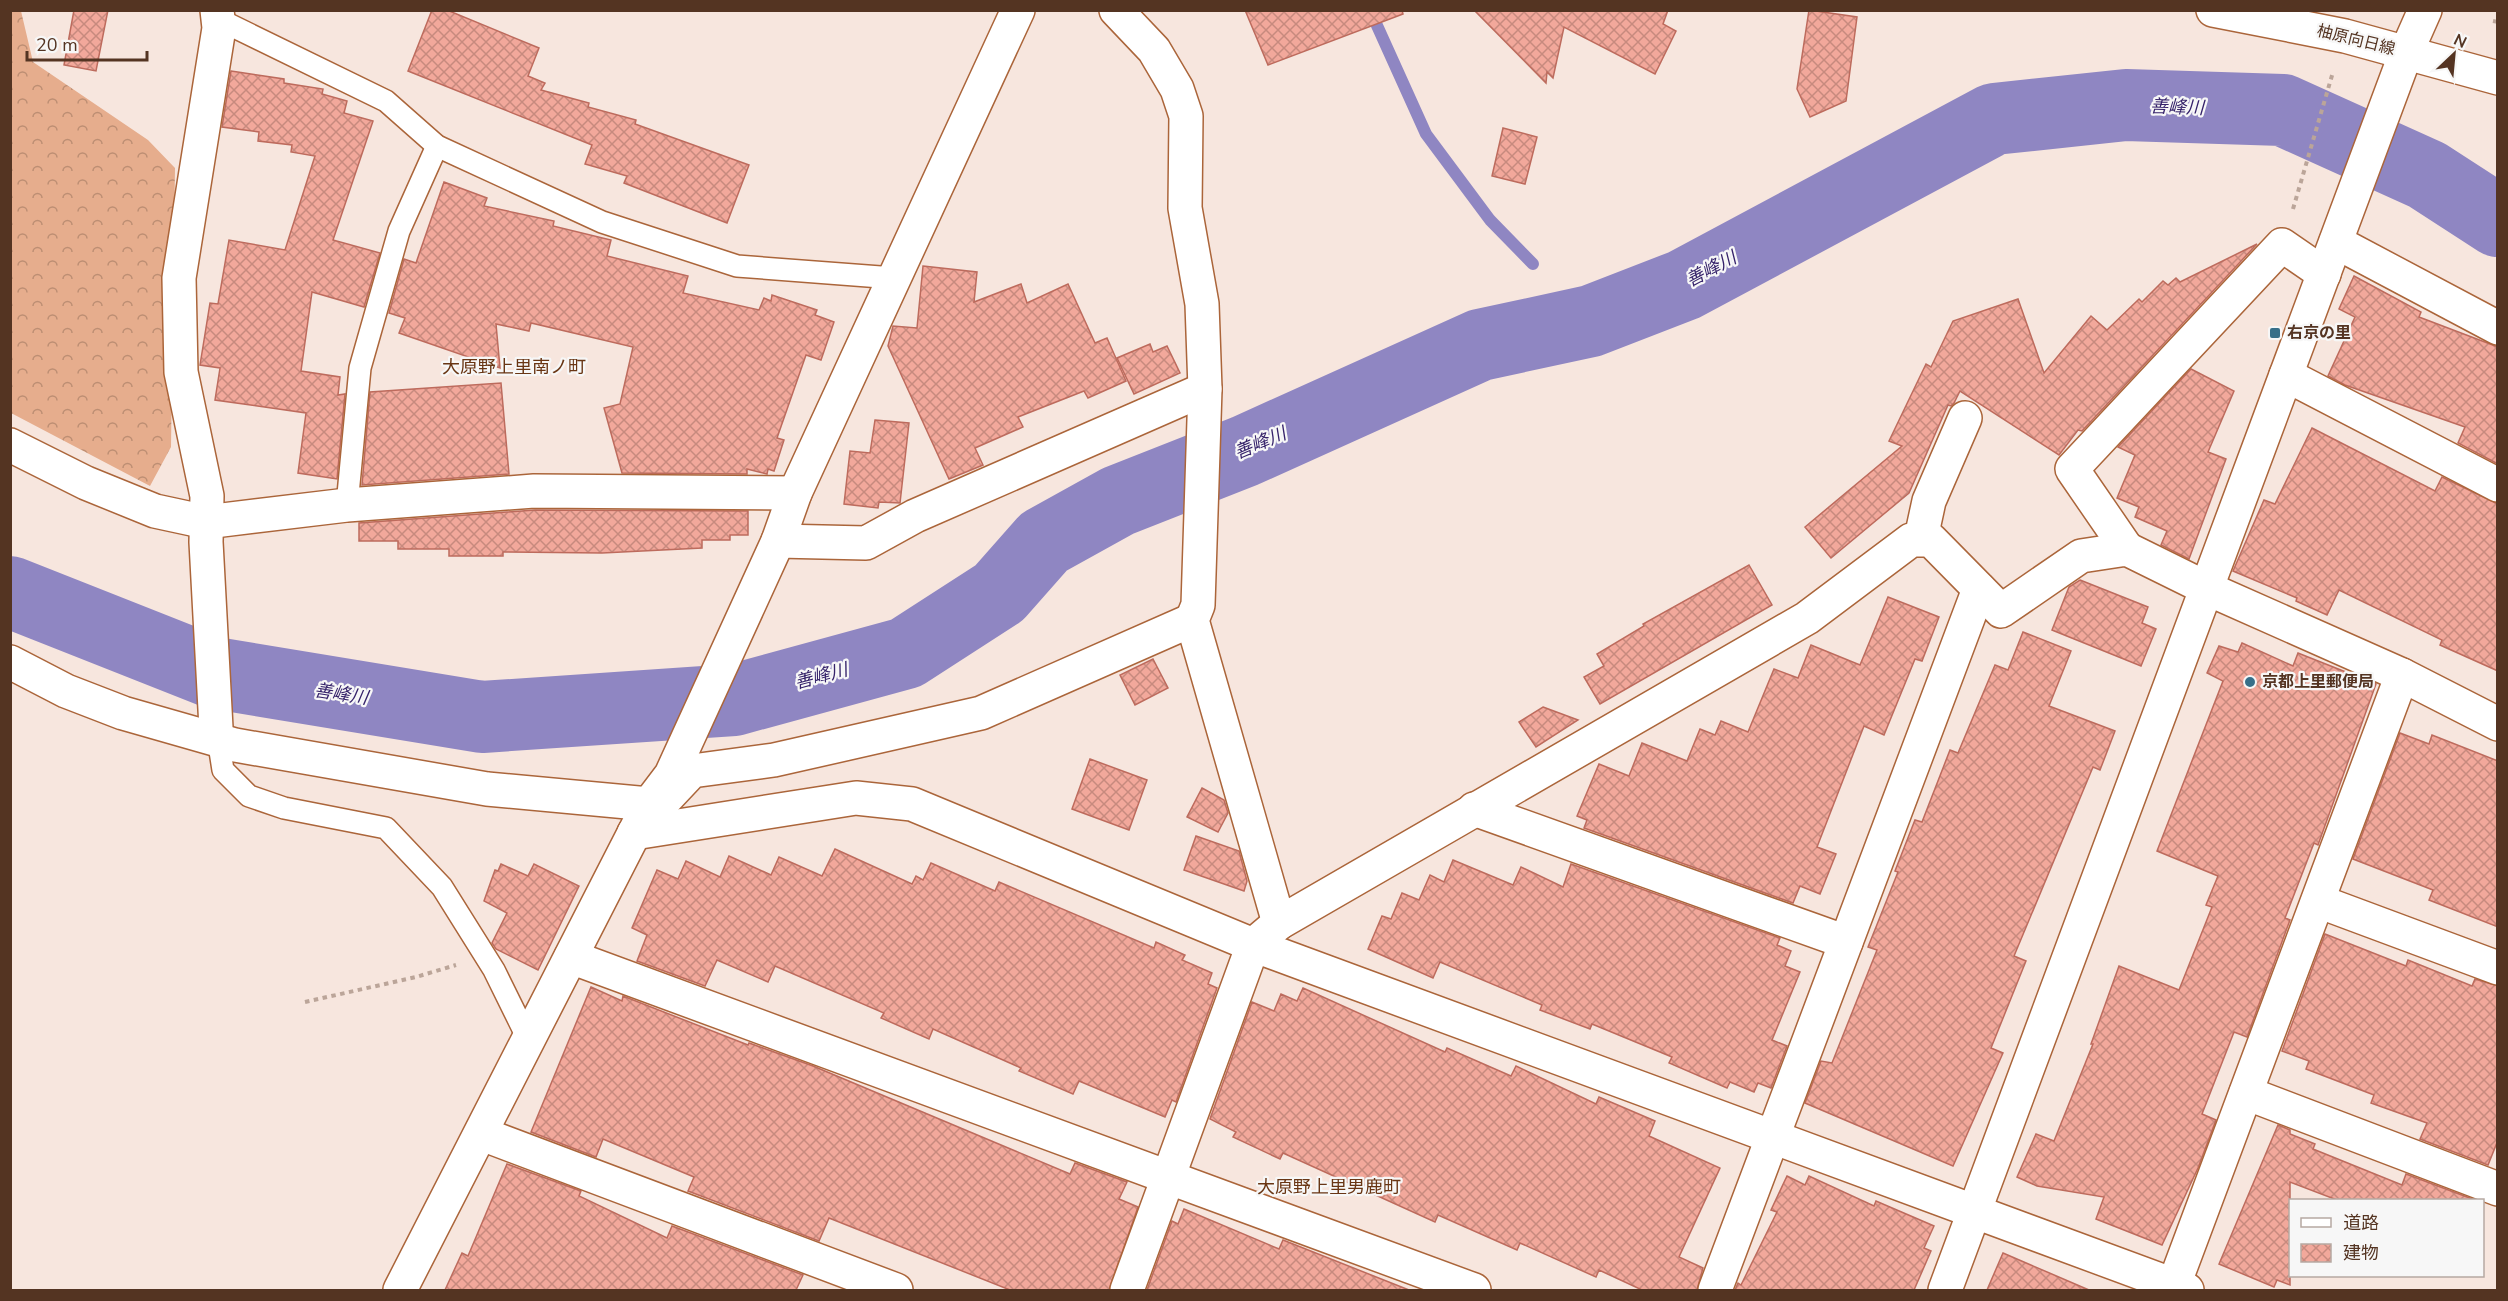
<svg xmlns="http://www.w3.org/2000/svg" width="2508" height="1301" font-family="'Nunito Sans','Noto Sans JP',sans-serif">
<defs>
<pattern id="forest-crowns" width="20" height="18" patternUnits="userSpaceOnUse" patternTransform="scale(1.5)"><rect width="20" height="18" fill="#e6ad8d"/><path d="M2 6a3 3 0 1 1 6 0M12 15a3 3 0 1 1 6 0" fill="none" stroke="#bd8e73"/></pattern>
<pattern id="building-cross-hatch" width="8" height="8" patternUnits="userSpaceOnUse" patternTransform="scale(1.5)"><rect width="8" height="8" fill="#f2a89b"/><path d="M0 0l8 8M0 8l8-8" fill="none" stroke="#c78a7e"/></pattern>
</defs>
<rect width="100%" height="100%" fill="#f7e6de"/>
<!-- forest -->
<path fill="url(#forest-crowns)" d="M10,11H21L33,62L148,140L175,168L171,447L150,486L11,413Z"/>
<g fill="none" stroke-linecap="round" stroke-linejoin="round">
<!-- stream -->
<path stroke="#8f86c2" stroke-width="12" d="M1370,10L1426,134L1490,220L1533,264"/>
<!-- river -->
<path stroke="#8f86c2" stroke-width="72" d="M10,592L215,673L482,717L734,700L906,653L999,593L1044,542L1118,501L1245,451L1480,345L1591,321L1684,285L1994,119L2126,105L2283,110L2427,175L2498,221"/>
</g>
<!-- building -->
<g fill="url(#building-cross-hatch)" stroke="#bd6b5d" stroke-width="1.5">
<path d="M74,10H108L96,71L64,65Z"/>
<path d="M432,10H447L539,48L528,76L545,83L541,90L589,103L588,107L636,120L635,124L749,165L727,223L624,183L627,176L585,164L592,145L408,71Z"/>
<path d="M1245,10H1402L1403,14L1268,65Z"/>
<path d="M1474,10H1668L1663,24L1676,31L1655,74L1564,27L1553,78L1547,72L1546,83Z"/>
<path d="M1809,10L1857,17L1846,101L1810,117L1797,89Z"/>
<path d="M231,71L284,79V83L323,89L322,94L347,101L344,113L373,121L333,240L380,253L364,307L312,292L301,371L340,377L338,395L345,394L337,479L298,473L306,413L215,400L220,368L200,365L210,303L218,304L229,240L285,250L315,156L291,152L292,145L258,141L259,132L222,127Z"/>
<path d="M1503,128L1537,137L1525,184L1492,176Z"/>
<path d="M444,182L487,198L484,206L554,221L553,226L611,240L607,256L688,276L683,293L759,310L764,298L771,301L772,295L817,310L815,315L834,322L821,360L806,355L777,438L784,440L774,471L768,469L767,474L747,469V474L622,473L604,408L620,404L633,347L531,323L529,331L496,324L500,368L399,333L405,318L389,313L404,259L416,263Z"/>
<path d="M2257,244L2082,431L2078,430L2059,455L1960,391L1954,403L1951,406L1948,405L1909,493L1831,558L1805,527L1902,446L1889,441L1926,364L1931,367L1953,321L2018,299L2044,373L2091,316L2107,330L2139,299L2142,302L2163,281L2168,285L2176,278L2180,282Z"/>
<path d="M923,266L977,272L974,302L1021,284L1027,303L1068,284L1095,343L1107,338L1126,381L1088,398L1084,391L1018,417L1023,427L975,448L983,465L949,479L888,346L893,326L917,328Z"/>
<path d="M2354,276L2421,312L2419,317L2498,347V464L2458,443L2465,427L2345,385L2328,376L2355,317L2339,309Z"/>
<path d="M1150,344L1153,352L1167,346L1180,373L1134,394L1117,358Z"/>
<path d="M2191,369L2234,391L2208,452L2226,459L2189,559L2161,545L2167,531L2135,517L2139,507L2117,498L2135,455L2118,447Z"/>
<path d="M501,383L509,474L362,485L370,392Z"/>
<path d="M875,420L909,423L900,503L879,502L878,508L844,504L850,451L870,453Z"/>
<path d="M2312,428L2435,491L2442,477L2498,504V671L2440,645L2442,640L2339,590L2327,615L2296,601L2297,598L2233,571L2264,500L2275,504Z"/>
<path d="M535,510L748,511V535H730V540H702V548L602,553L503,552V556H449V549H398V541H359V523Z"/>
<path d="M1749,565L1772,605L1600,704L1584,677L1604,666L1597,654L1644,626L1643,624Z"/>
<path d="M2080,580L2148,607L2142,623L2156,629L2141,666L2052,630L2069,587Z"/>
<path d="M1888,597L1939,617L1922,661L1915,659L1884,735L1864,726L1817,847L1836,854L1820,894L1800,886L1793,903L1584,828L1587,820L1577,816L1599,764L1629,776L1642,743L1687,761L1700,729L1715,735L1721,721L1748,732L1774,669L1798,678L1811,645L1860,665Z"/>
<path d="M2023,632L2071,651L2049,706L2115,731L2100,770L2093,767L2014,956L2026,961L1991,1048L2003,1053L1953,1166L1805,1103L1821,1061L1832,1063L1877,950L1868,947L1898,872L1895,871L1915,820L1922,822L1950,750L1958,753L1995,665L2008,670Z"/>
<path d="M2242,643L2293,666L2298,653L2376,684L2318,845L2314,843L2285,918L2290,920L2247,1037L2234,1032L2202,1114L2216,1120L2198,1168L2162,1245L2096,1219L2104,1197L2037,1186L2017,1177L2036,1134L2054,1141L2093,1044H2091L2119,966L2179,990L2212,907L2206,905L2218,876L2157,851L2223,681L2207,673L2219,646L2238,652Z"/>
<path d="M1153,659L1168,688L1135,705L1120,675Z"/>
<path d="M1543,707L1578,720L1536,747L1519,722Z"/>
<path d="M2400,733L2429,744L2432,735L2498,761V927L2429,900L2433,890L2353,859Z"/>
<path d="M1090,759L1147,780L1129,830L1072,809Z"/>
<path d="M1202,788L1224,800L1228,813L1218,832L1187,817Z"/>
<path d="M1196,836L1239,851L1247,881L1244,891L1184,870Z"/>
<path d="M835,849L912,884L916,876L923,880L931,863L995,891L999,882L1154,948L1156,942L1185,955L1182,960L1212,973L1208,984L1217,988L1176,1102L1172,1100L1165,1117L1079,1081L1073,1094L1019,1071L1021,1068L933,1029L929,1039L881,1018L884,1013L775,966L768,982L717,960L705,986L637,961L647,935L632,928L657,870L678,879L686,861L720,877L729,856L771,875L779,857L822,876Z"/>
<path d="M1453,860L1513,885L1521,867L1563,887L1571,864L1780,938L1777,945L1791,951L1785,966L1800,972L1772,1040L1787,1046L1771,1088L1758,1083L1754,1092L1730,1082L1727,1088L1669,1063L1672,1057L1592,1024L1590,1029L1540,1010L1542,1005L1440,962L1433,978L1368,949L1382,916L1391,919L1402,893L1419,900L1430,875L1444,882Z"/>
<path d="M501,864L528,876L534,864L579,886L538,970L496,949L492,943L507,913L484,901L495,870L498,871Z"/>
<path d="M2325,934L2406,966L2408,960L2472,986L2475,979L2498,986V1140L2488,1165L2420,1139L2427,1123L2371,1103L2374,1095L2306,1069L2309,1061L2282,1051Z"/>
<path d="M591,987L622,1001L623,996L748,1045L749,1043L813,1066L1070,1174L1075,1163L1127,1182L1119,1199L1138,1207L1109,1290H1010L829,1218L819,1241L688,1191L694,1177L603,1139L596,1157L531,1132Z"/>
<path d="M1303,988L1445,1052L1447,1048L1511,1076L1516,1066L1596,1104L1599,1097L1655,1121L1649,1136L1720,1168L1679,1257L1703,1268L1697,1290H1642L1599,1270L1596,1277L1520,1243L1517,1250L1438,1215L1435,1222L1283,1153L1280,1159L1233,1137L1236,1132L1210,1119L1252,1002L1274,1011L1281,994L1297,1001Z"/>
<path d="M2278,1125L2290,1130V1134L2315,1144L2313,1149L2402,1185L2406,1174L2475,1200H2337L2290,1182V1285L2277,1280L2274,1287L2219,1264Z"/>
<path d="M507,1164L581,1191L579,1196L667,1238L672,1226L803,1275L796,1290H445L462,1253L468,1256Z"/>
<path d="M1787,1176L1805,1185L1809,1176L1874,1206L1876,1201L1934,1226L1924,1248L1931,1251L1914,1290H1735L1738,1283L1741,1285L1777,1212L1771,1210Z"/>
<path d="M1184,1209L1279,1249L1283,1240L1409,1290H1147L1172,1221L1178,1224Z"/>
<path d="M2003,1253L2089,1290H1987Z"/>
</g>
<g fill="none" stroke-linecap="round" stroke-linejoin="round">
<!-- service casing -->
<g stroke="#ab653a" stroke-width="24">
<g id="service">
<path d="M218,19L386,101L437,146L602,222L737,266L894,278"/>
<path d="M347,505L360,368L399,231L437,146"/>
<path d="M217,732L223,770L249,796L284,808L386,828L442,887L494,970L529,1041"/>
</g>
</g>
<!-- minor casing -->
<g stroke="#ab653a" stroke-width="36">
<g id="minor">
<path d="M1116,10L1154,50L1177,89L1186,116L1185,208L1202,304L1205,389L1198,605L1192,620L1279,923"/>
<path d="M2336,242L2498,328"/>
<path d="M2286,375L2498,485"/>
<path d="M10,445L86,483L155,511L206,522L347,505L534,491L795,493"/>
<path d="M1921,538L1929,501L1965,418"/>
<path d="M778,541L866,543L915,516L1205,389"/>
<path d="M2127,549L2072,469L2282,245L2324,274"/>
<path d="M10,662L66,691L123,713L235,745L487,789L649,804"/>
<path d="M216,728L206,542L207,496L181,372L179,278L219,28L217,10"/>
<path d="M660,805L692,771L774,760L981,713L1192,620"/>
<path d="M1474,809L1846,942"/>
<path d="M634,833L856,798L912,804L1253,945L1279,923L1807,618L1911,540H1931L2001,611L2081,556L2127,549L2206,588L2402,675L2498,724"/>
<path d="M2318,901L2498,968"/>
<path d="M571,957L1474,1290"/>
<path d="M2246,1093L2498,1189"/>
<path d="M482,1134L896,1290"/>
<path d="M1127,1290L1253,945L2187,1290"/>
<path d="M1715,1290L1979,589"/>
<path d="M1945,1290L2406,53"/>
<path d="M2172,1290L2402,675"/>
</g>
</g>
<!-- tertiary casing -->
<g stroke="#ab653a" stroke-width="36">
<g id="tertiary">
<path d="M2406,53L2425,10"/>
<path d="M400,1290L649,804L671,775L778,541L795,493L1018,10"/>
</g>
</g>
<!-- secondary casing -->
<g stroke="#ab653a" stroke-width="36">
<path id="secondary" d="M2213,10L2345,36L2498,78"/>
</g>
<!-- path -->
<g stroke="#bba599" stroke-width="4" stroke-dasharray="4.5 4.5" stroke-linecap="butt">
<path d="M2493,21L2498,22"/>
<path d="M2293,209L2333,72"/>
<path d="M305,1002L416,977L456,965"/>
</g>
<!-- service -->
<use href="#service" stroke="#fff" stroke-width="21"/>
<!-- minor -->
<use href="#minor" stroke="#fff" stroke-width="33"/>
<!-- tertiary -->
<use href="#tertiary" stroke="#fff" stroke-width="33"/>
<!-- secondary -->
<use href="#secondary" stroke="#fff" stroke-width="33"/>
</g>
<!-- markers -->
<g fill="#376f89" stroke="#f7f7f7" stroke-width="2">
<rect x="2269" y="327" width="12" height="12" rx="3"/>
<circle cx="2250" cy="682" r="6"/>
</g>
<g text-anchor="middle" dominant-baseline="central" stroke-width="4.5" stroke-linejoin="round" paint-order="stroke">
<!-- street labels -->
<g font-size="16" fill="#543422" stroke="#f7f7f7">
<text transform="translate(2356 40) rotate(14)">柚原向日線</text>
</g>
<!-- poi labels -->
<g font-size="16" font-weight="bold" fill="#543422" stroke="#f7f7f7" text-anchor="start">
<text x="2287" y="333">右京の里</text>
<text x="2262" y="682">京都上里郵便局</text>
</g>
<!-- water labels -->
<g font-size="18" font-style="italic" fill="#35226a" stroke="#f7f7f7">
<text transform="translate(2177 107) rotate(2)">善峰川</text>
<text transform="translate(1711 269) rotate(-28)">善峰川</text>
<text transform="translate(1260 443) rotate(-23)">善峰川</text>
<text transform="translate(821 676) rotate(-15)">善峰川</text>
<text transform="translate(341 694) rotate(9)">善峰川</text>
</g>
<!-- neighbourhood labels -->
<g font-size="18" fill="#693614" stroke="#f7f7f7">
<text x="514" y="367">大原野上里南ノ町</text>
<text x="1329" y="1187">大原野上里男鹿町</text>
</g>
</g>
<!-- border -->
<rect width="2508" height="1301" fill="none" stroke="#543422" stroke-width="24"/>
<!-- legend -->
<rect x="2289" y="1199" width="195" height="78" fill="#f7f7f7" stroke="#b6a9a2" stroke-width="1.5"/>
<rect x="2301" y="1218" width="30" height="9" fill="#ffffff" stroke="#b6a9a2" stroke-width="1.5"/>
<text x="2343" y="1229" font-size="18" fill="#543422">道路</text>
<rect x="2301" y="1244" width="30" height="18" fill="url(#building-cross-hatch)" stroke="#b6a9a2" stroke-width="1.5"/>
<text x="2343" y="1259" font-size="18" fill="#543422">建物</text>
<!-- north arrow -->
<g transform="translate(2454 54) rotate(26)" stroke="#f7f7f7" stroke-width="4.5" paint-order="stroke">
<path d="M0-4.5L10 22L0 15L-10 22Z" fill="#543422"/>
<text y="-9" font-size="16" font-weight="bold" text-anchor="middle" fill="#543422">N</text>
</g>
<!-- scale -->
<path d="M27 51v9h120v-9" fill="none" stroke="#543422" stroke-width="3"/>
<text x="36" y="51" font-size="18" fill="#543422" stroke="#f7f7f7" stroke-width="4.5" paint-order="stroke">20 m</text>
</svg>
